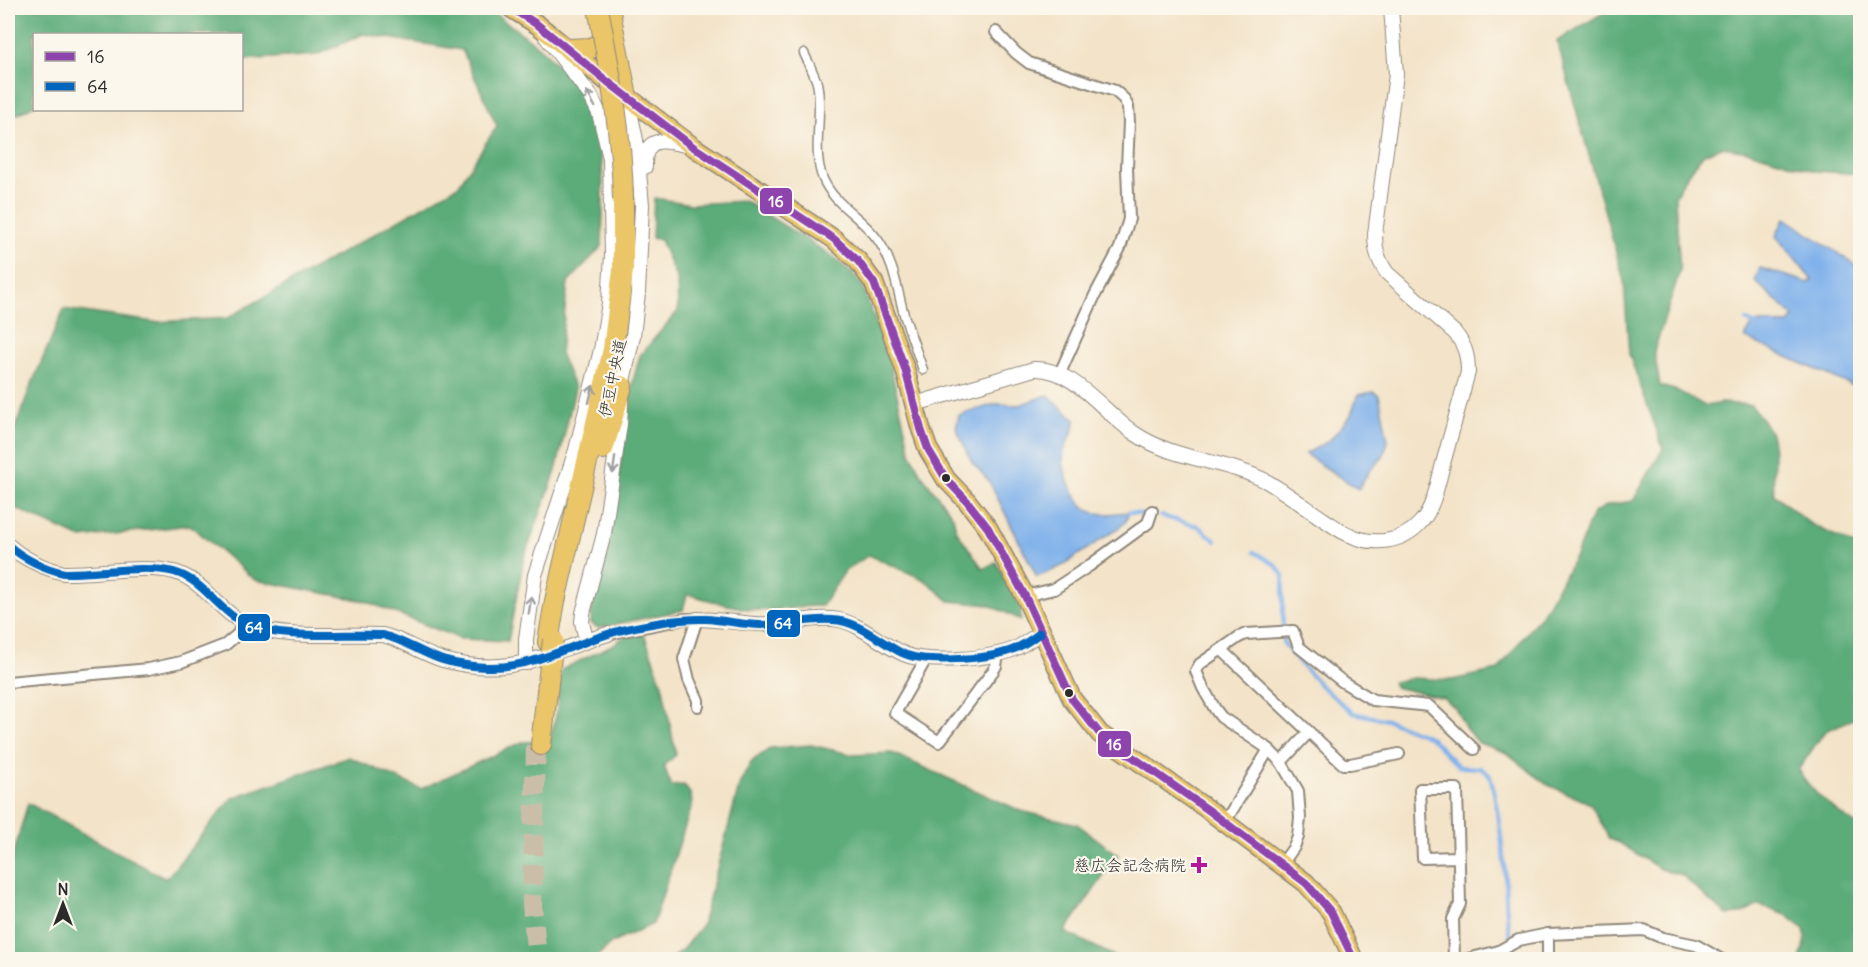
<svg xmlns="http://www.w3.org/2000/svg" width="1868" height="967" font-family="Delius,'Klee One',sans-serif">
<rect width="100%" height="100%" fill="#fbf7ec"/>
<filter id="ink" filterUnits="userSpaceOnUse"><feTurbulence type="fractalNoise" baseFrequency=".0167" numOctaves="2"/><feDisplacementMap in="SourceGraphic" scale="12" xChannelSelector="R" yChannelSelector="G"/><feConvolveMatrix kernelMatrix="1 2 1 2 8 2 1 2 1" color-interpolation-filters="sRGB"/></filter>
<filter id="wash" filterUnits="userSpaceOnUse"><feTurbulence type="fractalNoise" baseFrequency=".008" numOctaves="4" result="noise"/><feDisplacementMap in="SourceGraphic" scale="24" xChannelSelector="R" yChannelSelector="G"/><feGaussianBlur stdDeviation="1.35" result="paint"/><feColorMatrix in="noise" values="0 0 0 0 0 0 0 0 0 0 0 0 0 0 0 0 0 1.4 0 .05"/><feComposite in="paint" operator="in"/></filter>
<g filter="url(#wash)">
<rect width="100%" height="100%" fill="#f3e3c8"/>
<!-- forest -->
<g fill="#5cac79" stroke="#446c52" stroke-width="1.5">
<path d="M8,8H487C507,23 530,38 548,55C560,67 572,80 581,94C608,132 603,201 602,246L568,283L560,353L575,389L556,471L524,558L508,641L461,639L365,601L255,580L190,525L81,538L8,505V448L28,393L64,309L154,322L228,318L458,186L497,126L462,50L363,34L317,55L242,60V34H34V105L18,114L8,112Z"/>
<path d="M1611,8H1860V174L1815,171L1749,151L1721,147L1704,154L1691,169L1675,196L1680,271L1654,351L1660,386L1678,391L1705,406L1722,403L1751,405C1757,413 1766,423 1770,432C1777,446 1772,476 1774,494L1809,523L1860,548V716L1825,731L1798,770C1813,794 1832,808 1855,824L1860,823V959H1800L1806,938L1804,929L1786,915L1759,905L1742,914L1727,915L1712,903L1682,875L1660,869L1620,843L1609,839L1591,804L1546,784L1507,753L1479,743L1466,729L1455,708L1444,698L1394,687L1393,682L1413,678L1452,680L1498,670L1544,611L1577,553L1593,513L1608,505L1633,501L1663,448L1629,354L1624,281L1557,41Z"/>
<path d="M654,198L691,204L745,201L831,255L856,277L863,287L888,355L910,451L921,474L953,516L956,530L983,569L996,562L1021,608V620L990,605L949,601L925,580L869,555L845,571L822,606C800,605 778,612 756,610C733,608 710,600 687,594L683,610L598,628L591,623V610L607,557L632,385L640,355L678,311L677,280L660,240L652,238Z"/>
<path d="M644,634L662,683L676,755L664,765L671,786L684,785L691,795L692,805L653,924L612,943L594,959L8,960V872L28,803L166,879L232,798L349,757L421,789L522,742L549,741L556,716L561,670L614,644L625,636Z"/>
<path d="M811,745L854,755L892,753L1021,811L1077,824L1118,855L1065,932L1120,959H670L682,950L702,925L740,783L752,761L771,748Z"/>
</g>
<!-- water -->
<g fill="#7fb1eb" stroke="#556e8b" stroke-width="1.5">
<path d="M1785,218L1860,268L1859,274L1860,275V389L1745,338L1753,323L1789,324L1794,317L1755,281L1760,268L1809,283L1812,280L1776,236Z"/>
<path d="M1373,392L1379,395L1388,441L1383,457L1370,470L1358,489L1305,454L1329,441L1351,415L1358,395Z"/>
<path d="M1048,395L1075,420C1075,432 1067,440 1064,451C1059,470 1076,509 1096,513C1106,515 1119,513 1129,512L1126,521L1120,527L1060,567L1037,577L989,481L972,462L956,428L959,415L996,404L1019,405Z"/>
</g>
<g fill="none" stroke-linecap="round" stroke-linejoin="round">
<!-- stream -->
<g stroke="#7fb1eb" stroke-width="4">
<path d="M1747,321L1755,324"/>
<path d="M1129,512L1146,515"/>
<path d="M1161,516L1198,526L1216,541"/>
<path d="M1254,552L1276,565L1283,576V642L1296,659L1321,686L1353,713L1387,720L1430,737L1459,767L1480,768L1490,775C1497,804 1501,833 1504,862C1507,894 1504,929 1517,960"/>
</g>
</g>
</g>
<g filter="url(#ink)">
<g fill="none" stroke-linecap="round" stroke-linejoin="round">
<!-- motorway-tunnel -->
<path stroke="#cbbea9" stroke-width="20" stroke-dasharray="20 10" stroke-linecap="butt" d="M536,745L532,904L537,960"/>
<!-- pedestrian casing -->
<g stroke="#8f877a" stroke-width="11">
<path id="pedestrian" d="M804,53C808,62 814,73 817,83C824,113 811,150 823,179C835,206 862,217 878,240C895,264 897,291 905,318C911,335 917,353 923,370"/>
</g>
<!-- minor casing -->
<g stroke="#8f877a" stroke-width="14">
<g id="minor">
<path d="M996,32L1016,53L1029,63L1115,91L1124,99L1128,107L1129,122L1127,168L1129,219L1120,248L1095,295L1060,373"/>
<path d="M1025,596L1054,589L1089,566L1148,523L1152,511"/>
<path d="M608,634L684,619H697L684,659L689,680L698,700V706"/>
<path d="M1222,650L1343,764H1350L1399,754"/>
<path d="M926,659L895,713L939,742L993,671L996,666L998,654"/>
<path d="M8,682L149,669L181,662L225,645L238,634L243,623"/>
<path d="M1281,762L1308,733"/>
<path d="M1225,822L1269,749"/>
<path d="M1282,864L1294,847L1298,837L1300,818L1298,791L1281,762L1267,748L1221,717L1215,709L1203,688L1196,671L1200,664L1239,637L1246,634L1293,631L1299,647L1343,682L1373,700L1429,706L1474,749"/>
<path d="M1548,934V960"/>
<path d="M1454,960L1453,919L1460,904L1457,789H1420L1423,858L1459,857"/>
<path d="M1464,960L1499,951L1519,940L1548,934L1644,930L1663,938L1696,945L1722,960"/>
</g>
</g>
<!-- tertiary casing -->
<g stroke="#8f877a" stroke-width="16">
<g id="tertiary">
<path d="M645,167C644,133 666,141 690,146"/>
<path d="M915,404L1034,369C1073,367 1104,413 1134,433C1175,461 1223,459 1266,481C1287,493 1306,508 1326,521C1334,526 1341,532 1350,535C1373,546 1402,543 1420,523C1434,509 1439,478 1444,460C1452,430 1460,401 1468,372C1468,356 1465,345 1455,333L1387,273C1378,260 1375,250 1375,234L1396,74L1391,8"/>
<path d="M8,545C24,559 43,568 64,573C97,574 143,564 174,572C203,580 217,609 243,623C277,641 344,633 383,635C404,640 422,654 443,660C513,679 545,653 608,634"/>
<path d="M697,619C723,619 749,626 775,624C796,623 818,616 839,620C863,625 882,645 904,654C927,664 985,659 1009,651C1021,647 1030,640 1040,633"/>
<path d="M586,640L582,622L583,613L604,534L620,424L622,386L633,336L638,293L642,205L636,140L627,97"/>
<path d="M526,663V639L535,575L576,450L601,350L609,303L612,255L610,158L599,113L590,95L546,37"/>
</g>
</g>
<!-- trunk casing -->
<g stroke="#8f877a" stroke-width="21">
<path id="trunk" d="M511,8L538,25L608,82L692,146L834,239L858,261L874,283L905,369L921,429L928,449L946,479L967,501L988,528L1025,596L1072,699L1100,734L1207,809L1306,883L1331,912L1354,960"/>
</g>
<!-- motorway casing -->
<g stroke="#8f877a" stroke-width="22">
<g id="motorway">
<path d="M609,8L627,97"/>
<path d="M568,49L591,48L603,43"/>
<path d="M603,449L622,386"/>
<path d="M548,642L555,601L613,349L623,270V200"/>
<path d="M541,745L547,692"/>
</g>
</g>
<!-- pedestrian -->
<use href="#pedestrian" stroke="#fff" stroke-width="8"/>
<!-- minor -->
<use href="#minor" stroke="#fff" stroke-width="10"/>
<!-- tertiary -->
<use href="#tertiary" stroke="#fff" stroke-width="14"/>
<!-- trunk -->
<use href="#trunk" stroke="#eac669" stroke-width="18"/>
<!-- motorway -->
<use href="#motorway" stroke="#eac669" stroke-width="20"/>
<!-- motorway-bridge casing -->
<g stroke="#8f877a" stroke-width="22" stroke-linecap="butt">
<g id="motorway-bridge">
<path d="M598,8C610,71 622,135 623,200"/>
<path d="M547,692L553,640"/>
</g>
</g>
<!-- motorway-bridge -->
<use href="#motorway-bridge" stroke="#eac669" stroke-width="20"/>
<!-- bus-1 casing -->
<g stroke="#fbf7ec" stroke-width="12">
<path id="bus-1" d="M511,8L538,25L608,82L692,146L834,239L858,261L874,283L905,369L921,429L928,449L946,479L967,501L988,528L1025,596L1072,699L1100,734L1207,809L1306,883L1331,912L1354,960"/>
</g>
<!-- bus-2 casing -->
<g stroke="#fbf7ec" stroke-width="12">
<path id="bus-2" d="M8,545C24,559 43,568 64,573C97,574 143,564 174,572C203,580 217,609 243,623C277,641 344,633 383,635C402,640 419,651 437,658C452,664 470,666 486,667C536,669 578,640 626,629C652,623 679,618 706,619C724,620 743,625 761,625C785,625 809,618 833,620C858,621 880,642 902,653C925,664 985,659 1009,651C1021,647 1031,640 1040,633"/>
</g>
<!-- bus-1 -->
<use href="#bus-1" stroke="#8e44ad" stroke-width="8"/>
<!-- bus-2 -->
<use href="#bus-2" stroke="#0065bd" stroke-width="8"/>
</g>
<!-- one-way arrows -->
<defs><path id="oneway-shaft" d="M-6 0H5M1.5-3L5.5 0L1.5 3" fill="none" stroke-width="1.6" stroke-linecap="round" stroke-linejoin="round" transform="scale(1.5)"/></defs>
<g stroke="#a0a0a0">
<use href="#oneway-shaft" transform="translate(591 99) rotate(-118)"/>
<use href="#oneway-shaft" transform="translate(591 394) rotate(-76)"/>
<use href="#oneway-shaft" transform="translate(614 465) rotate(98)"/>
<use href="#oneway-shaft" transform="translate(530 605) rotate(-82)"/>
</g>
</g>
<!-- markers -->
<g fill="#2b2b2b" stroke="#fbf7ec" stroke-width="2">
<circle cx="946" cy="478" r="5"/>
<circle cx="1069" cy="693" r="5"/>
</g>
<path fill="#b5179e" stroke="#fbf7ec" stroke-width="2" d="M1196 856h6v6h6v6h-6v6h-6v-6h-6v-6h6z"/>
<g text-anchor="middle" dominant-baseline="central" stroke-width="4.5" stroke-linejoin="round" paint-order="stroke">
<!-- street labels -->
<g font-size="16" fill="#2b2b2b" stroke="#fbf7ec">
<text transform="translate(612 378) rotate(-78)">伊豆中央道</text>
</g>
<!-- poi labels -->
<g font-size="16" fill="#2b2b2b" stroke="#fbf7ec" text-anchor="end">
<text x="1186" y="865">慈広会記念病院</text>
</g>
</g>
<g stroke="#fbf7ec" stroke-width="2">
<rect x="759" y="187" width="34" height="28" rx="6" fill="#8e44ad"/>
<rect x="766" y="609" width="35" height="29" rx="6" fill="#0065bd"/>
<rect x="237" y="613" width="34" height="29" rx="6" fill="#0065bd"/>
<rect x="1097" y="730" width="35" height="28" rx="6" fill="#8e44ad"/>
</g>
<g font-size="16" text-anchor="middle" font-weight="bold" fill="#fff">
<text x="776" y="207">16</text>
<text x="783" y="629">64</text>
<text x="254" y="633">64</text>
<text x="1114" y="750">16</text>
</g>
<!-- margin -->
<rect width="1868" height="967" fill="none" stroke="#fbf7ec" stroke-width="30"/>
<!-- legend -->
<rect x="33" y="33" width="210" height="78" fill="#fbf7ec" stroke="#a8a59f" stroke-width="1.5"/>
<rect x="45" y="52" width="30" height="9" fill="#8e44ad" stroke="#a8a59f" stroke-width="1.5"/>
<text x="87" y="63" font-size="18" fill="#2b2b2b">16</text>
<rect x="45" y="82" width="30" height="9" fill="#0065bd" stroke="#a8a59f" stroke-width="1.5"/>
<text x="87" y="93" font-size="18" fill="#2b2b2b">64</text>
<!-- north arrow -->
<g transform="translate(63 904)" stroke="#fbf7ec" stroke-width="4.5" paint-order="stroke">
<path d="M0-4.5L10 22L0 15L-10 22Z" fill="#2b2b2b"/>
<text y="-9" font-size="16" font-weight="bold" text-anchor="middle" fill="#2b2b2b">N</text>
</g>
</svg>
